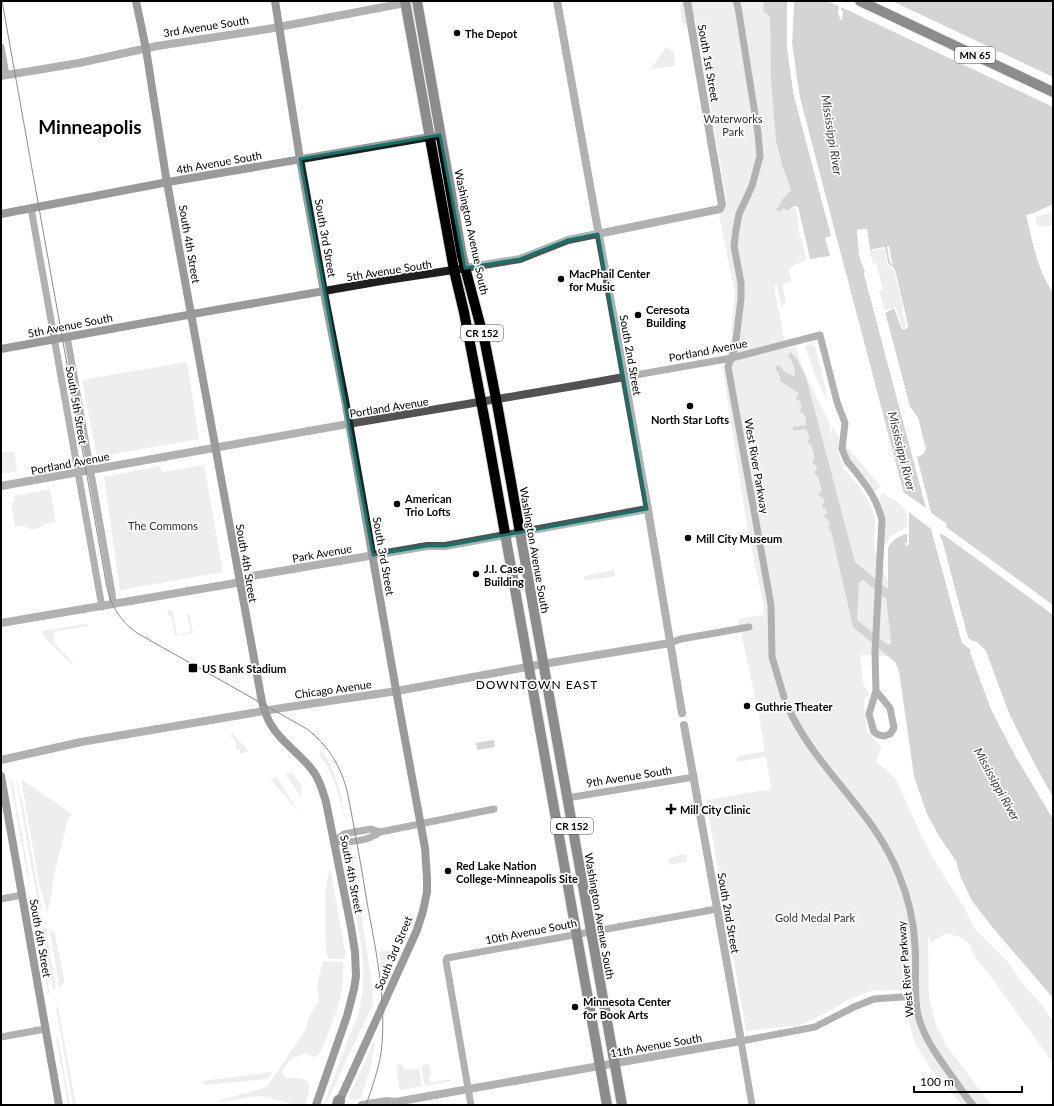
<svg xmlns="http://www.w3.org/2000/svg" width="1054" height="1106" font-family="Lato,sans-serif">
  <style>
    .green { fill: #d9d9d9 }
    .water { fill: #a0a0a0; fill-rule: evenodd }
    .pier { fill: #fff; fill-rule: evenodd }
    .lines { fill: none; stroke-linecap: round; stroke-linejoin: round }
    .stream { stroke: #a0a0a0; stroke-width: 2 }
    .primary-casing { stroke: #dbdbdb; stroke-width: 12 }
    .motorway-casing { stroke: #dbdbdb; stroke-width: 14 }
    .minor { stroke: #525252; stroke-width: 7 }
    .tertiary { stroke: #525252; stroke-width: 8 }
    .secondary { stroke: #1f1f1f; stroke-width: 8 }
    .primary { stroke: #000; stroke-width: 10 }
    .motorway { stroke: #000; stroke-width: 12 }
    .tram { stroke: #000; stroke-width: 1 }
    .marked { fill: none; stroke: #0f766e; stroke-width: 3; stroke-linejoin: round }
    .poi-dot { fill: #000; stroke: #fff; stroke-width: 1.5 }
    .labels { text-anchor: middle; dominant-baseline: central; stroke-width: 3.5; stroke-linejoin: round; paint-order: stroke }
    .shield { fill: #fff; stroke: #4c4c4c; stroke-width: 1 }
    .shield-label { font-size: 10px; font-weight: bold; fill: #000 }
    .street-label { font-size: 11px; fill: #000; stroke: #fff }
    .poi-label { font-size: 11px; font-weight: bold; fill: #000; stroke: #fff; text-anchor: start }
    .park-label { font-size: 11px; fill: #303030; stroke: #fff }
    .water-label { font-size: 12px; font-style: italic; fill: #414141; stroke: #fff }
    .neighbourhood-label { font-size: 12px; letter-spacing: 1px; fill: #000; stroke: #fff }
    .town-label { font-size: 19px; font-weight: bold; fill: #000; stroke: #fff }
  </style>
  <rect width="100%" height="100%" fill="#fff"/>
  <path class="green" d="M684,1H764L763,11L770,15L771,82L776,141L782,165L791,190L780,202L788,211L792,207L797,211L799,233L807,260L796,264L789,269L791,282L782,284L786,303L783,305L782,310L777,285L774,286L786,348L796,347C802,373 816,394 827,418C829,422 830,430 832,436V426L839,437L838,451L837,450L844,469L864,493L872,509L875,520L874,547L889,585L888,588L855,562L806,377L797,359L792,361L795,369V377L784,371L779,365L775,367L780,377V381L798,393L799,396L796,400L800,401L806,418V425L793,427V431L806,429L808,430L815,460L812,461L813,464L816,465L825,503L822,504L823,507L826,508L827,514L825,515L828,519L830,525L853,627L889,656L860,655L863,683L869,694L864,699L867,731L882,748L876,761L896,779L920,833L933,858L964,907L975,929L1010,964L1020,981L1042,1005L1053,1021V1063L989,974L974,956L970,945L960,937L946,933L931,943L929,936L928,937L929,998L936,1025L946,1045L991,1105H962L931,1069L915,1043L906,1011L907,990L870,991L848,1000L822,1015L800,1025L746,1031L706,800L771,789L766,757L737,762V756L765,751L759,715L738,619L763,615L764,607L749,538L723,371L731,345L732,321L735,294L719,215L723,212L727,203L695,17L683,26L680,7Z
    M666,47L674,52L675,66L652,69V67Z
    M1053,212V225L1038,227L1035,217Z
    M884,247L887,265L895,270L908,325L904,330L885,312L879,291L883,290L876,263L873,264L870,250Z
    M811,344L815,346L826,389V399L815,375L805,346Z
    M187,362L199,439L97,457L82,380Z
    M846,446L881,486L877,490C872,489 871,485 868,481C860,471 845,460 846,446Z
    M14,451L17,471L1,474V453Z
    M204,465L223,572L120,590L104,477L160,466L162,472Z
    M50,489L56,522L42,525L40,528L31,530L24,526L15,527L11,503L15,502L14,496Z
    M883,493L889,498L890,497C906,509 907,507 907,527L891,536L884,546C885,529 885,514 879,498Z
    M614,570L615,576L585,581L584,576Z
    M861,580H863L886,599L891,643L890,644H887L857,620L859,583Z
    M167,610H172L177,635L191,632L187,614L189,613L193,633L175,636L172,618L168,615Z
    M86,624L88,626L53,632L55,644L73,662L71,664L43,636L42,631Z
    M232,733L249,751L240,754V750L236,749V743L233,738L231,737Z
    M321,750C338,773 341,795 346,822L336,786L326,764L319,755Z
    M292,773L301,784L302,798L285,774Z
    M277,777L298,811L270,779Z
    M21,779L72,814L68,819L52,883L53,889L47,913L42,893L40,889Z
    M12,780L30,880L28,879L10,781Z
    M16,780H17L20,796L22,799L42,911L39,909Z
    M351,844L372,985L373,1004L326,1104H324L358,1014C368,980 362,949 356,915C353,893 349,871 345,848L346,846Z
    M686,854L687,862L669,865L668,858Z
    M330,868L346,956L344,959H329L326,954L325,891Z
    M37,923L50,995L48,993L36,925Z
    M42,927L46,928L56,989L53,991Z
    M49,928L55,934L64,978V982L60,989Z
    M395,949L382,974L379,952Z
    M323,961L343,962V986L337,1010L321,1052L315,1057L305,1053L290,1060L282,1071L285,1079C292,1077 307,1076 309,1085C310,1091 307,1099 305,1105H297L260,1096L217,1102V1101L267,1087L306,1029L310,1014L319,1002L317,985Z
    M58,1007L76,1105H73L56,1008Z
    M58,1037L70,1105H68L56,1038Z
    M374,1041L375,1042L371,1066L361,1098L348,1100Z
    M398,1064L403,1065L404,1070L419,1068L422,1086L400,1090L396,1068Z
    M429,1064L431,1075L428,1076L430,1083L451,1079V1081L425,1086L421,1067H423V1065Z
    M272,1072L267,1079L206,1085L203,1081Z"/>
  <path class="water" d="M764,1H787V47L794,96L831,236L825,238L830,256L810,259L799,210L797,206L792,207L787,211L784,208L778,212L776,209L781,204L780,202L791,190L782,165L776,141L771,82L770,16L763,11Z
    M794,1H1053V204L1034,213L1026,215C1033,243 1037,269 1053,293V797C1026,749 1002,705 986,651L981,646L968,638L942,540L936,530L918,464L917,457L923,454L925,449L918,418L910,407L885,312L894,308L900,325L904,330L908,325L895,270L893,268L889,246L870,250L867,229L857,230L861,263H863L865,272L864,274L962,643L971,650L970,652L991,709L998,723L1016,757L1053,819V998L993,928L972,901L961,878L956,861L939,836L927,814L914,776L899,671L895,662L853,627L831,531L829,530L828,526L830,525L828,519L825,518L824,515L827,514L826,509L823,508L822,504L825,503L823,498L820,496L819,492L822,491L818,476L815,475L814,471L817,470L816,465L813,464L812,461L815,460L811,444L808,443V440L810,439L806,429L793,431V427L806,425V418L803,413H801L800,409L802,408L800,401L796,400V397L798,396V393L780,381V377L775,367L779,365L784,371L795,377C796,369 792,361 788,355L791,353L797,359L806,377L855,562L887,588H888V548C892,540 898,536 907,534V543H905V544L906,546L909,544V513L800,98L792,43ZM863,580L886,599L891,643L890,644H887L857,620L859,583L861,581Z
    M494,740L495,747L477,750L476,743Z"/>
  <path class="pier" d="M787,1H789V47L796,96L833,235L832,238L794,96L787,47Z
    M792,1H794L792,43L797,86L840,255H838L795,86L790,43Z
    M827,1H892L1053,77V107L841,7V10L843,11L842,20L840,19L838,12L839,6Z
    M867,229L870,250L889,246L893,268L895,270L908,325V327L906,329H902L894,308L885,313L910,407L918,418L926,449L923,454L917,457L931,513L947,524L946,527L1053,605V615L948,538L942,534L939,535L942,540L968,638L973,642L976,641L986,651L1010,716L1020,739L1053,799L1030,762L1008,717L984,652L975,643H972L967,639L941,541L934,530L917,467L964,642L972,649V652L993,708L1018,756L1053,815V819L1016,757L991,709L970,652L971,650L962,643L931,529L905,509L900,490L926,508L864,274L865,272L859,255L857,230ZM859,231H866L869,251L887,248L891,269L894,271L902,304L903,313L906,325L905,328H903L901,324L895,307L884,311L883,313L908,408L916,419L923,449L922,453L917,454L915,456L916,464L866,274L867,271L861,255Z"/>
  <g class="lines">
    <path class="stream" d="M886,247L889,263L892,265"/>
    <g class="primary-casing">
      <path id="primary" d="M405,1L454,270L464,312L486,427L607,1105
        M417,1L462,256L485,343L498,409L622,1105
        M860,1L1053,92"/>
    </g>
    <g class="motorway-casing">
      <path id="motorway" d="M338,1105L339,1101"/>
    </g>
    <path class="minor" d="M736,1L738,7L758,133L760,156L752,186L739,214L736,230L734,246L741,283V299L735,348L728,367L771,605L772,657L784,697
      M1,47L6,75
      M31,208L102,607
      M67,336L112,593L113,604
      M624,377L732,358L820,335L837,402L845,423L842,449L847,461C863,481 876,495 882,520L875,652L876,691L869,714L874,732L879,735L884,736L890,734L894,728L890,708L876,691
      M670,643L681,639L749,627
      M788,707C815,769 874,810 899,875C908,897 914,922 915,946C917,968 913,993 918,1015C924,1039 939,1058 953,1078C960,1087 965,1097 973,1105
      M567,798L694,777
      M335,841C350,843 368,841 380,832L494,809
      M335,841L344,834L371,829L380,832
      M1,899L22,895
      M1,1037L45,1029
      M471,1105L446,961L447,958L717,909
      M752,1105L741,1041L815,1027L854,1007L874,999L916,996"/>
    <path class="tertiary" d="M557,1L646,498L682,713
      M1,76L79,63L157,46L268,29L405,3
      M465,268L520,259L568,240L720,209L722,204L721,199L687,1
      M1,486C117,466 232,444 348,424C440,408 532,394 624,377
      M1,623L230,584L240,582L252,576L427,546H445L647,509
      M1,760L81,742L282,708L397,691L543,664L670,643
      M362,1105L387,1101L395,1102L741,1041L684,725"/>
    <path class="secondary" d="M136,1L146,49L165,171L191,314L262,702C264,709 266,716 270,723C280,742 301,754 313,771C320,780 323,792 326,802L351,927L355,952L356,976L354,989L347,1016L316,1105
      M275,1L300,159L326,303L345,400L398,701L425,848L427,878V892L423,911L417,930L338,1104
      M1,214L168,182L435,136
      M1,349L204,312L387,280L460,269
      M1,776L59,1105"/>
    <use href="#primary" class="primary"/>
    <use href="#motorway" class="motorway"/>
    <path class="tram" d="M2,1L104,571C108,598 114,616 137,633L307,729C329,746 342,768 348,795C355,832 362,870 368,908C377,955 387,1005 381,1053C378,1071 372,1088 366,1105"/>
  </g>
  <path d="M0 0H1054V1106H0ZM440,135L465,268L520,259L568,240L598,234L647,509L445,546H427L373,555L300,159Z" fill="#fff" fill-opacity=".55" fill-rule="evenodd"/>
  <path class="marked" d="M440,135L465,268L520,259L568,240L598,234L647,509L445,546H427L373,555L300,159Z"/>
  <g class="poi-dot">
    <circle cx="457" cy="33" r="4"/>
    <circle cx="561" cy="279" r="4"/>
    <circle cx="638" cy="315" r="4"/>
    <circle cx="690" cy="406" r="4"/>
    <circle cx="397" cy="504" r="4"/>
    <circle cx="688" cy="538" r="4"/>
    <circle cx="476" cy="574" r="4"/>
    <rect x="188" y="663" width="10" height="10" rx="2"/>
    <circle cx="747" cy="706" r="4"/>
    <path d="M669 803h4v4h4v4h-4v4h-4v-4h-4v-4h4z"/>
    <circle cx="448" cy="871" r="4"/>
    <circle cx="575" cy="1007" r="4"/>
  </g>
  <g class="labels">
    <g class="shield">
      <rect x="955" y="47" width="40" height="16" rx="3"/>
      <rect x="461" y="325" width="42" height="16" rx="3"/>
      <rect x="551" y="818" width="42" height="16" rx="3"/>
    </g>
    <g class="shield-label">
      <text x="975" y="55">MN 65</text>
      <text x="482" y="333">CR 152</text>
      <text x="572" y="826">CR 152</text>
    </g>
    <g class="street-label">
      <text transform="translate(206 26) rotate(-9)">3rd Avenue South</text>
      <text transform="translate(709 63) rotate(80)">South 1st Street</text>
      <text transform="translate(219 162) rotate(-10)">4th Avenue South</text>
      <text transform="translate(472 232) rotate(78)">Washington Avenue South</text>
      <text transform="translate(326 238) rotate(80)">South 3rd Street</text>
      <text transform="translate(190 244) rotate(80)">South 4th Street</text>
      <text transform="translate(389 270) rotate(-9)">5th Avenue South</text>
      <text transform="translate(70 325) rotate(-11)">5th Avenue South</text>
      <text transform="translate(708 350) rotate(-11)">Portland Avenue</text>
      <text transform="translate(631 355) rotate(80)">South 2nd Street</text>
      <text transform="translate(77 405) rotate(80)">South 5th Street</text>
      <text transform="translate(389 407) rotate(-9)">Portland Avenue</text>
      <text transform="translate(70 463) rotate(-11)">Portland Avenue</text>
      <text transform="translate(757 466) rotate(80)">West River Parkway</text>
      <text transform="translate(535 550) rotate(80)">Washington Avenue South</text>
      <text transform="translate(322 553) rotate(-10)">Park Avenue</text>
      <text transform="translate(384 556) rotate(80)">South 3rd Street</text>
      <text transform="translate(247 563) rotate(80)">South 4th Street</text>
      <text transform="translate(333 689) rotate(-8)">Chicago Avenue</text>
      <text transform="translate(629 776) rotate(-9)">9th Avenue South</text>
      <text transform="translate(352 874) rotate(79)">South 4th Street</text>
      <text transform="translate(729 913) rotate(80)">South 2nd Street</text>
      <text transform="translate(600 916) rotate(80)">Washington Avenue South</text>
      <text transform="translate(531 931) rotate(-11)">10th Avenue South</text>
      <text transform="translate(41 938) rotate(80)">South 6th Street</text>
      <text transform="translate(393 953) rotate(-67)">South 3rd Street</text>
      <text transform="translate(905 969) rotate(-95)">West River Parkway</text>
      <text transform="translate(656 1045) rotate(-10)">11th Avenue South</text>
    </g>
    <g class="poi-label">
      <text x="465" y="33">The Depot</text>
      <text x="569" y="273">MacPhail Center<tspan x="569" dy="13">for Music</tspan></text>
      <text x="646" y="309">Ceresota<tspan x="646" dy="13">Building</tspan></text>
      <text x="690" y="419" text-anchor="middle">North Star Lofts</text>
      <text x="405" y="498">American<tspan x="405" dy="13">Trio Lofts</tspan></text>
      <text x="696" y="538">Mill City Museum</text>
      <text x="484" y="568">J.I. Case<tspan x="484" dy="13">Building</tspan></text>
      <text x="202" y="668">US Bank Stadium</text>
      <text x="755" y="706">Guthrie Theater</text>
      <text x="680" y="809">Mill City Clinic</text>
      <text x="456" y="865">Red Lake Nation<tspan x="456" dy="13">College-Minneapolis Site</tspan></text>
      <text x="583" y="1001">Minnesota Center<tspan x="583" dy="13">for Book Arts</tspan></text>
    </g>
    <g class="park-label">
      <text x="733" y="118">Waterworks<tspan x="733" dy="13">Park</tspan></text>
      <text x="163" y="525">The Commons</text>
      <text x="815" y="917">Gold Medal Park</text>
    </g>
    <g class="water-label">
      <text transform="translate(832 135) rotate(81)">Mississippi River</text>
      <text transform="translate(902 451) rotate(76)">Mississippi River</text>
      <text transform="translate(997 784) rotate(61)">Mississippi River</text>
    </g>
    <g class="neighbourhood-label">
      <text x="537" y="684">DOWNTOWN EAST</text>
    </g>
    <g class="town-label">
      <text x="90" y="126">Minneapolis</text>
    </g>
  </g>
  <rect width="1054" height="1106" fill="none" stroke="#000000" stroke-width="4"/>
  <path d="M914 1086v6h108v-6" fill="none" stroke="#000000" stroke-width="2"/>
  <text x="920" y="1086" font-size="12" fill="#000000" stroke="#ffffff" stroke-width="3" paint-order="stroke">100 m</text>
</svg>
